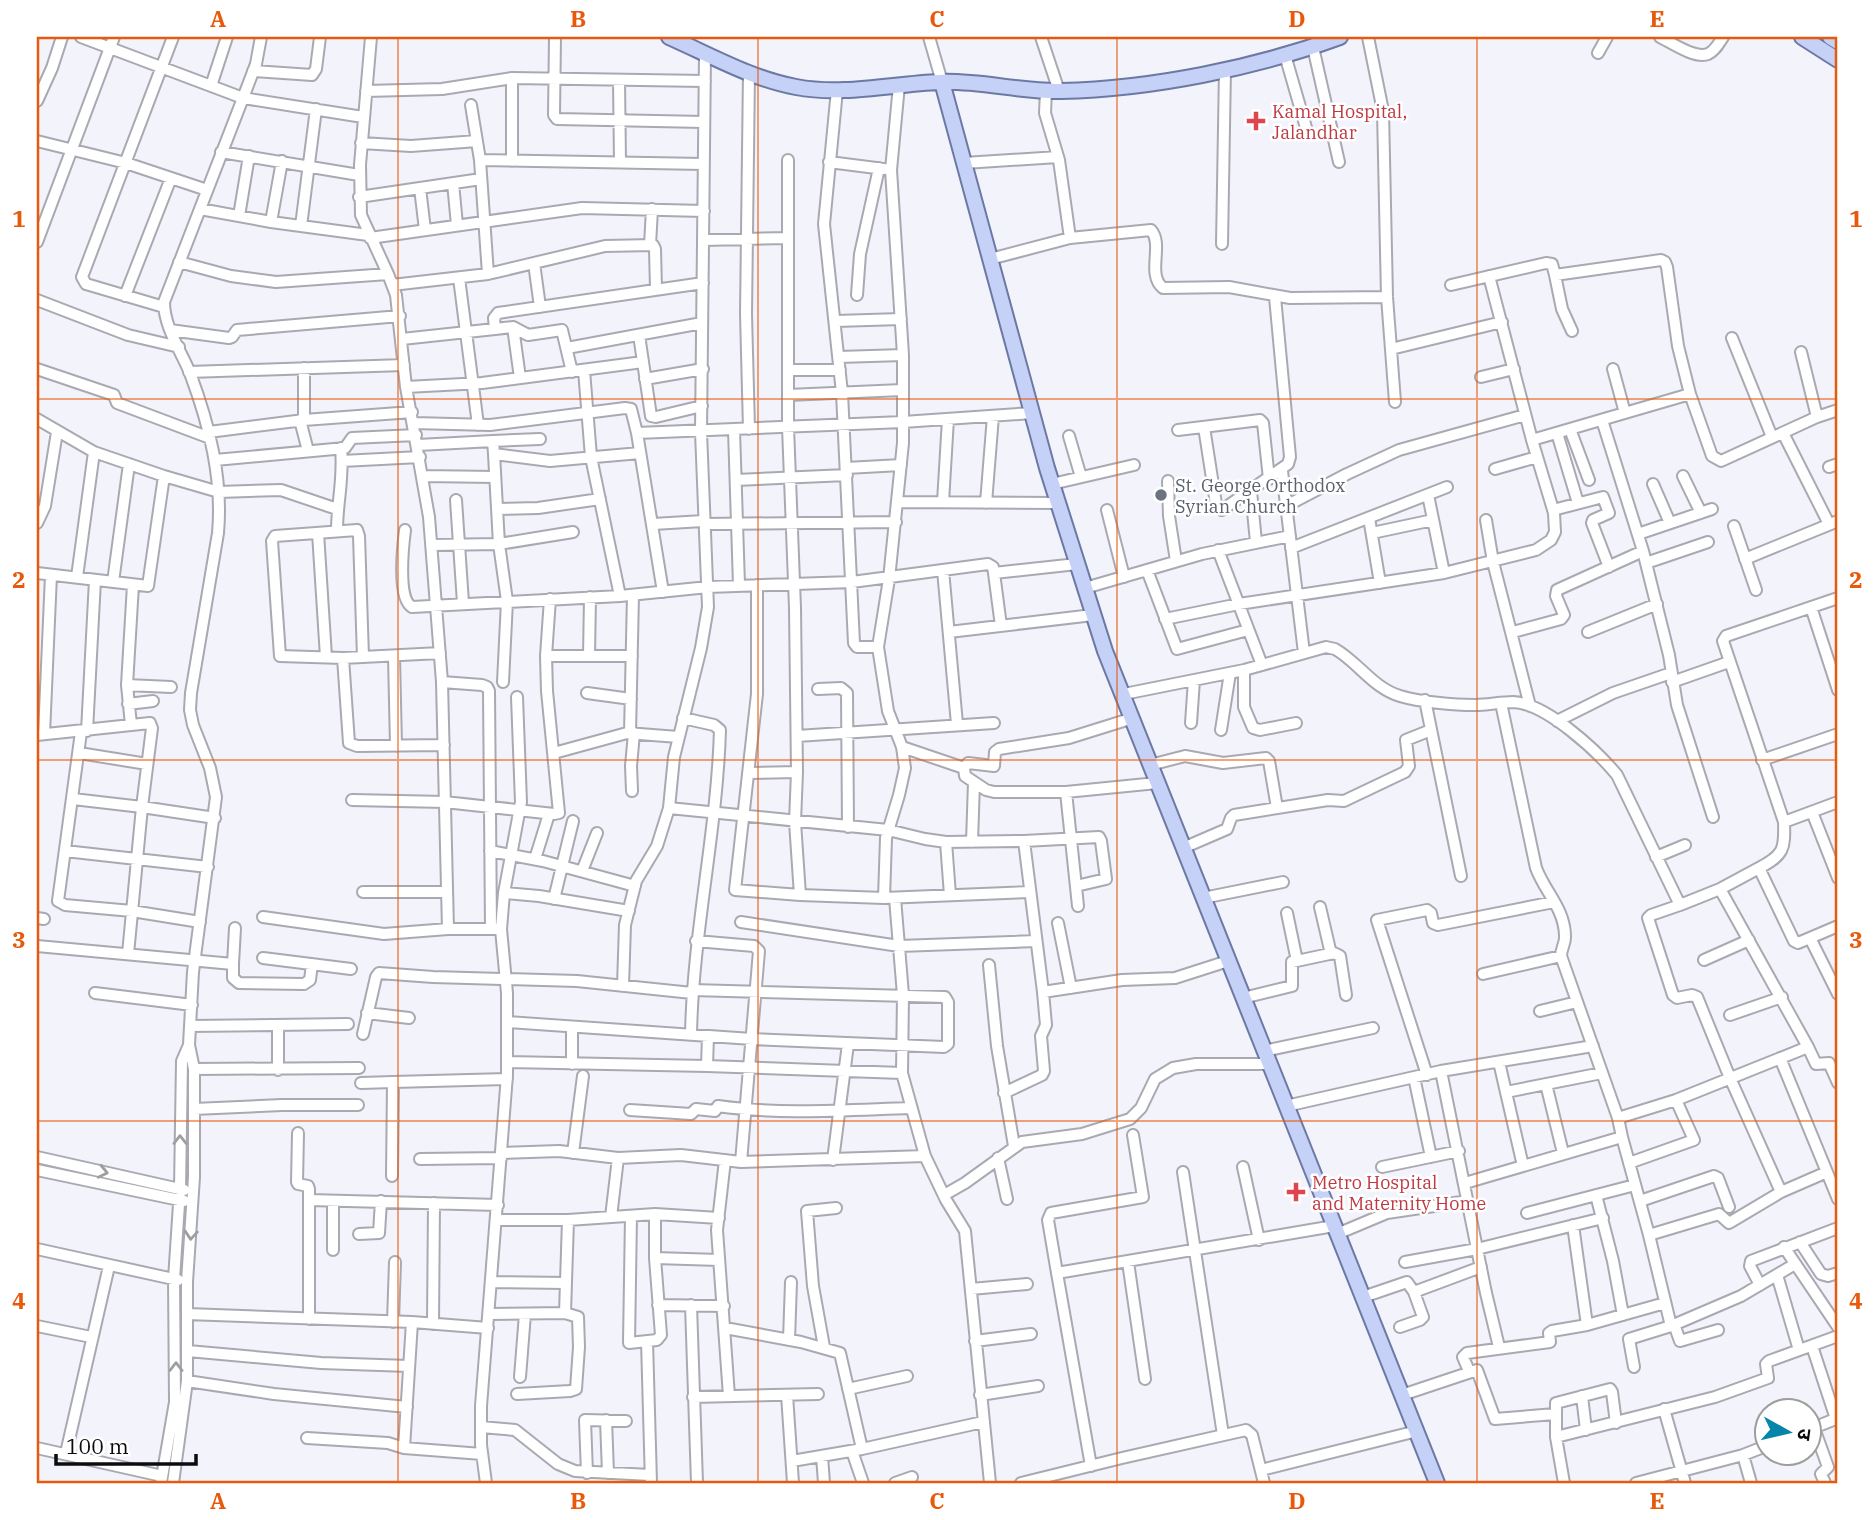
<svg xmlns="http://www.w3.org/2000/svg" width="1875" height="1520" font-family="'IBM Plex Serif','Noto Sans Devanagari',serif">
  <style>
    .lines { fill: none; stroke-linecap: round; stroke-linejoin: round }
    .minor-casing { stroke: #a9a9b2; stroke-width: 14 }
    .major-casing { stroke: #6c79a2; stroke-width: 18 }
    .minor { stroke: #fff; stroke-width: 10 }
    .major { stroke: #c5d1f7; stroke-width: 14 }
    .oneway { stroke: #9e9e9f }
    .grid { fill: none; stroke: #e8590c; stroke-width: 2; stroke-opacity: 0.55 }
    .health-dot { fill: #e0444e; stroke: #fff; stroke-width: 2.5 }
    .worship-dot { fill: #6b7280; stroke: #fff; stroke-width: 2.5 }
    .labels { text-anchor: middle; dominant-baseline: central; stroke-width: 5; stroke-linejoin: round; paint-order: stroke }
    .health-label { font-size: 18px; fill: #be3a42; stroke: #fff; text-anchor: start }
    .worship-label { font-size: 18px; fill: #5b616d; stroke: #fff; text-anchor: start }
    .neatline { fill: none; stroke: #e8590c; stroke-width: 2.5 }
    .grid-label { font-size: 23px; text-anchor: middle; font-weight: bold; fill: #e8590c }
  </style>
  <rect width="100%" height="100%" fill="#f3f3fc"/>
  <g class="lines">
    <g class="minor-casing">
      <path id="minor" d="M81,37L243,98L363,117
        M371,37L360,165L361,215L388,274L396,295L406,387L429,517L442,682L448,929H501L507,993V1075L481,1406V1445L486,1483
        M555,37L554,115L557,119L704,122
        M929,37L942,82
        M1041,37L1059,91
        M1368,37L1383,111L1387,297L1395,402
        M1660,37C1672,43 1695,59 1708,54C1715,51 1719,43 1723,37
        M1313,47L1339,162
        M1598,53L1607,37
        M705,54L701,432L708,607L701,648L674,757L669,808L888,830L925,839L946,842L1024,841L1099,837L1101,841L1106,879L1076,886
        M1285,55L1307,131
        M253,71L312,75L316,69L320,37
        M619,80L620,162
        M211,86L227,37
        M837,90L824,224L842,393L854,643L857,647H878
        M366,91L442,89L512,78L705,81
        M1046,91L1045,113L1059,160L1070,238
        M37,101L52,68L62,37
        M37,141L126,163L207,190
        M361,143L411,146L477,141
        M221,152L359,175
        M480,160L704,164
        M788,160V427L795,608L797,772L795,822L800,895
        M512,161V78
        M829,162L884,169
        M964,163L1058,157
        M453,183L457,225
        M420,188L425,230
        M359,197L481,179
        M200,209L271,222L368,235
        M239,216L249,156
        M271,222L282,161
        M301,226L316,109
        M370,238L582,208L704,211
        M704,240L787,238
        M37,242L114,37
        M1222,244L1225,69
        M650,245L652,209
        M990,259L1070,238L1151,230C1164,245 1146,274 1163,288L1229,287L1290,298L1387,297
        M179,262L231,276L276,282L388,274
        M534,263L540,307
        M488,274L605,246L653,245L655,249L656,289
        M1555,275L1562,309L1572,331
        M459,278L478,425
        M392,285L488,274L480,160L471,105
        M1451,285L1546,263L1552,264L1555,275L1661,260L1665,262L1667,267L1678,346L1690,394
        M857,295L860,254L879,168
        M125,296L171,178
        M37,300L128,335L179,347
        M164,307L86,284L82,277L173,37
        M836,321L901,319
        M513,327L520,378
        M495,329L513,327L528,335L562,330L572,372
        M170,330L229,338L232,337L237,330L400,316
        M639,335L651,416L656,417L702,406
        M1732,338L1772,437
        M402,339L495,329L494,318L498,313L703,283
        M567,348L702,323
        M1391,349L1502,322
        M1801,352L1817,417
        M839,357L903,355
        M37,369L114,395L117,403L210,438
        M1613,369L1625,413
        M584,370L591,457L620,596
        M788,370H840
        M189,372L404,365
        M1481,377L1514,369
        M645,379L703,369
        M406,387L482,383L643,362
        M788,395L902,390
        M37,419L94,452L164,476L219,492L281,490L337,509
        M300,420L308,451
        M304,420V368
        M1602,420L1643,551L1669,655L1677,705L1713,817
        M414,423L490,425L625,408L631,409L637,433
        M1204,427L1216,504L1222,510L1288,464L1290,457L1275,297
        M749,429L746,314L749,72
        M1570,429L1589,480
        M734,430L739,585
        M1178,430L1260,420L1263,423L1269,479
        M209,432L304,420L412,412
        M1557,433L1578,503
        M1783,433L1829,524
        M1069,436L1081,477
        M1532,440L1690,394L1712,456L1721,461L1817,417L1838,410
        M493,441L540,439
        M418,445L493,441L494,454L550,461L640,453
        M494,454L499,544L507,601L503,682
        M215,460L345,448L352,438L416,435
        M342,461L420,457
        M1829,467L1838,464
        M846,468L901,465
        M1495,469L1537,457
        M1282,471L1304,653
        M424,476L495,477
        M1683,476L1701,513
        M736,480L847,475
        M1168,481L1169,516L1176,561
        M1052,484L1134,465
        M1653,484L1670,523
        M1251,491L1256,542
        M1428,495L1444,573
        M456,500L463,603
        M898,502L1058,503
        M943,502L948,419
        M986,503L993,416
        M1286,506L1347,474L1399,450L1525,415
        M497,509L538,508L600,499
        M1107,510L1124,577
        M1553,510L1603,497L1609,513L1593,520L1592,523L1609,567
        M1369,518L1380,583
        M1486,520L1493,562L1530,706
        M37,523L45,506L57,432
        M653,524L703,521
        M704,524L896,522
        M1734,526L1756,590
        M405,530C403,546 397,599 412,607L620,596L708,587L852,582L988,564L993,567L994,573L1001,626
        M337,531C337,501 344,479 341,448
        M318,533L326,657
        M1372,533L1433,520
        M1638,534L1712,509
        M432,545L499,544L573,532
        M1291,548L1447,487
        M1218,550L1262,665
        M1745,559L1838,521
        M1646,563L1708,542
        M943,570L957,724
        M1147,570L1177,649L1248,630
        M37,573L148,586L164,476
        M994,573L1077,564
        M77,577L94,452
        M113,582L129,464
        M757,585V694L735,890L800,895L884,898L1030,892
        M1085,588L1202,554L1290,536
        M663,592L637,433L903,422L1032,413
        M1838,598L1726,636L1723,641L1784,822C1785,849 1784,855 1759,868L1794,941L1798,943L1838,926
        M1811,607L1838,690
        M1165,619L1239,604L1444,573L1536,550L1551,540L1555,532L1554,513L1532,440L1489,276
        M949,632L1093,615
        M1513,632L1561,619L1564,615L1556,596L1557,590L1643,551
        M1588,632L1657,604
        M394,656L396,746
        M546,656H632
        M589,656L590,597
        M363,657L359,536L357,530L275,536L272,541L280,656L343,658L440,653
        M343,658L349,743L357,746L444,745
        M1244,670V707L1253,728L1260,730L1296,723
        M442,682L482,685L487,687L489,691L491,929
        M1672,682L1729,662
        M127,685L171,687
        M818,689L841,688L847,693L848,827
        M587,693L631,699
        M1124,694L1244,670L1326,647L1335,649C1358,662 1373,688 1400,696C1420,702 1454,705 1475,705C1488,705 1500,702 1513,702C1546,703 1597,751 1617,775L1680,905L1720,889L1759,868
        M1425,700L1461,876
        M1501,703L1536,868C1545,892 1564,908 1565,935C1566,943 1561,948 1561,956L1618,1118
        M128,704L153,701
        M683,718L714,725L720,730C717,832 693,932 691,1034
        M1557,721L1613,693L1671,673
        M1191,723L1194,680
        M131,725L127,685L133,585
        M1221,730L1230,673
        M87,731L95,580
        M81,732L58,901L65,905L132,911L200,922
        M630,733L633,595
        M44,734L51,575
        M37,735L150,723L152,728L142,807L215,818
        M797,736L994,723
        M902,747L964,768L965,776L986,790L994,792H1066L1157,783
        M79,753L147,764
        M554,753L627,733L678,737
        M1762,760L1838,734
        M1150,765L1185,756L1223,763L1266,758L1269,761L1277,808
        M964,768L968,763L994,766L995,752L999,749L1069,738L1133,718
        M749,773L797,772
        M632,791L631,766L634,733
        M1066,792L1078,906
        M73,799L142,807L128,954
        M352,800L445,802L554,814L559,813L547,691L546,656L550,599
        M1812,812L1838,878
        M1784,822L1838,802
        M946,842L950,895
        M972,842L974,782
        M1183,848L1227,829L1231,818L1234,815L1328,800L1344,801L1405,772L1409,766L1406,740L1431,730
        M65,851L208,867
        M490,851L543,861L635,886
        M1656,857L1685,845
        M535,859L549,814
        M582,871L597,833
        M363,892H447
        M504,893L539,896L629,911
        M884,898L886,838L899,795L905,768L902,747L888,711L878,647L889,579L903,443V355L891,170L899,85
        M895,898L903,995L902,1073L925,1156L946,1200L965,1231L990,1483
        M1203,898L1283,882
        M554,899L573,821
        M1680,905L1651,915L1648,918L1673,995L1677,998L1692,995L1697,997L1730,1078L1781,1192
        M1320,907L1331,954
        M1287,913L1297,961
        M263,917L384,934L448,929
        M37,918L44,919
        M741,922L899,946L1036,941
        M1058,923L1071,988
        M501,929L504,893L521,802L517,697
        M1810,938L1838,994
        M696,941L754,946L759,951L741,1162
        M37,946L233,964V978L239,983L304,984L310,980L312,964
        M263,958L351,969
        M1704,960L1749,940
        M233,964L235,928
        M989,965L997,1046L1014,1146
        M1483,974L1561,956
        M623,986L625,925L636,881L657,846L669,808
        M1043,992L1122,980L1175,978L1228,961
        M95,993L192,1005
        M1243,998L1292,986V962L1334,953L1340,956L1346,995
        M1540,1011L1577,1002
        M367,1013L409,1018
        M1730,1015L1782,997
        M507,1022L752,1039L944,1047L948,1044V1002L945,997L692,990
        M190,1026L348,1024
        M278,1026V1070
        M363,1034L376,977L379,973L433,977L577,981L692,993
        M1808,1047L1816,1064L1829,1063L1838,1083
        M1264,1051L1373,1028
        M1780,1058L1838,1199
        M507,1062L707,1066L902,1073
        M1499,1062L1523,1166
        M572,1064V1027
        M707,1066L708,1036
        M194,1069L359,1068
        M1441,1071L1486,1293L1499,1347
        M1427,1075L1377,920L1427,910L1431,913L1433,923L1438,925L1554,902
        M1414,1077L1431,1157
        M361,1083L393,1082
        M1546,1084L1563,1153
        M1506,1092L1602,1073
        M1004,1093L1042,1075L1044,1071L1041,1036L1046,1025L1043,992L1024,841
        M1286,1106L1441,1071L1593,1046
        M194,1109L282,1105H358
        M630,1110L691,1114L696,1109L715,1111L718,1106C781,1115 847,1110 910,1108
        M298,1133L297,1182L298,1184L308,1186L309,1189V1319
        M1622,1137L1649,1235L1671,1326
        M502,1153L559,1151L618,1158L681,1155L741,1162L925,1156
        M573,1153L583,1076
        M37,1157L184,1190
        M998,1158L1007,1199
        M420,1159L501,1158
        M725,1160L717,1230L729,1396
        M833,1160L848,1044
        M1629,1163L1694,1140L1676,1100
        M1243,1167L1259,1240
        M1382,1167L1459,1151
        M37,1170L184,1201
        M1183,1172L1223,1435
        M392,1176L393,1082L507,1079
        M1465,1183L1622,1137L1618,1118L1676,1100L1808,1047L1720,889
        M944,1195L965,1183L1022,1142L1082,1134L1130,1119L1141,1108L1155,1079L1173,1068L1196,1064H1269
        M1596,1195L1613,1261L1623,1315
        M309,1200L498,1205
        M1640,1201L1714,1176L1718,1178L1729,1207
        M1527,1213L1635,1185
        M631,1216L629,1343L657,1340L661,1335L655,1258V1214
        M611,1217L618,1158
        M497,1220H568L655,1214L719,1218
        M1573,1225L1587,1325
        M359,1234L379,1233L381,1201
        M1337,1234L1387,1213L1468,1201
        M1649,1235L1719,1214L1729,1223L1781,1192L1827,1172
        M1800,1242L1821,1274L1828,1276L1838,1273
        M1784,1247L1838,1327
        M37,1249L178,1280
        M333,1250V1201
        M655,1258L719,1260
        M1128,1262L1145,1379
        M1405,1262L1477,1249L1603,1218
        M1057,1273L1048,1220L1051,1213L1143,1197L1133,1135
        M1777,1275L1799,1350
        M491,1282L566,1283
        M1760,1285L1750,1266L1751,1261L1838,1228
        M971,1289L1027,1284
        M1363,1297L1407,1282L1414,1292L1481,1267
        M658,1305L724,1306
        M691,1305L697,1483
        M565,1313L568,1220
        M187,1314L412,1322L488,1328
        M489,1314L565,1313L578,1317L579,1347L576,1389L570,1391L517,1394
        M393,1322L395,1262
        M433,1324L434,1203
        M1674,1324L1680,1341L1718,1330
        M37,1326L91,1337
        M1400,1327L1420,1320L1423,1317L1414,1292
        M725,1328L801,1342L840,1353L862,1449
        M789,1340L791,1282
        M647,1341L651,1483
        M975,1341L1031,1334
        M1812,1346L1836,1419
        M824,1347L813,1286L807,1211L836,1208
        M188,1351L321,1363L409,1366
        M1634,1367L1629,1339L1671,1326L1741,1296L1795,1264
        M1469,1371L1463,1357L1467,1353L1550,1342L1549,1333L1552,1331L1587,1325L1665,1303
        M520,1377L525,1314
        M187,1381L274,1394L407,1407
        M848,1389L907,1376
        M787,1395L793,1483
        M980,1395L1038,1386
        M1402,1395L1477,1370L1495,1419L1555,1414
        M1582,1396L1586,1430
        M693,1397L818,1394
        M1664,1409L1685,1483
        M606,1420L608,1473
        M481,1427L515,1430L558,1464L575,1471L650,1475
        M1814,1428L1828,1467L1821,1474L1825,1483
        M1808,1430L1838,1418
        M1556,1437L1715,1397L1768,1378L1766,1364L1769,1361L1838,1336
        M307,1438L388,1443L404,1448L482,1454
        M37,1448L162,1476
        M404,1448L412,1322
        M852,1451L863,1483
        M66,1453L109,1266
        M1743,1455L1751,1483
        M822,1456L824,1483
        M792,1461L862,1449L983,1422
        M1091,1466L1057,1273L1334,1226
        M1261,1470L1417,1431
        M587,1473L585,1420L626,1421
        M161,1483L175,1402L174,1279L180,1189L182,1061L189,1045
        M173,1483L187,1381V1282L194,1177V1069L189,1045L193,972L216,797L210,768L193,725L190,710L191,693L218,533C223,478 209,424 190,373C181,351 164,327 164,302L243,98L256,64L261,37
        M895,1483L912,1477
        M1021,1483L1122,1458L1246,1430L1252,1435L1264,1483
        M1564,1483L1556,1437V1403L1610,1389L1612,1392L1616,1423
        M1636,1483L1743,1455L1766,1446"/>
    </g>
    <g class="major-casing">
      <path id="major" d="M669,37C710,55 752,79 796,87C843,96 892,84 939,82C979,80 1020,92 1061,91C1152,89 1255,68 1340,37
        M1802,37L1838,60
        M1830,37L1838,42
        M942,82L1047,468L1105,651L1437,1483"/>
    </g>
    <use href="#minor" class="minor"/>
    <use href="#major" class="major"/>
  </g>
  <defs><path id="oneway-chevron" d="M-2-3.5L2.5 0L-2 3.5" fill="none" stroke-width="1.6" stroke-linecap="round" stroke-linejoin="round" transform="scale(1.75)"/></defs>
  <g class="oneway">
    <use href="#oneway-chevron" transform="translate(180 1140) rotate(-90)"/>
    <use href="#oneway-chevron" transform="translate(103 1172) rotate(13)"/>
    <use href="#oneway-chevron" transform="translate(191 1235) rotate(94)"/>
    <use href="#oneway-chevron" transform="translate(176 1367) rotate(-90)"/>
  </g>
  <path class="grid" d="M398,37V1483M758,37V1483M1117,37V1483M1477,37V1483M37,399H1838M37,760H1838M37,1121H1838"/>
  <g class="health-dot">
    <path d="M1252.5 110.5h7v7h7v7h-7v7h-7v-7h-7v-7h7z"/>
    <path d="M1292.5 1181.5h7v7h7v7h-7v7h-7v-7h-7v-7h7z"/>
  </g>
  <circle class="worship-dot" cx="1161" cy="495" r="7"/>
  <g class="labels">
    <g class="health-label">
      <text x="1272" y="111">Kamal Hospital,<tspan x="1272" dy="21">Jalandhar</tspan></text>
      <text x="1312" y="1182">Metro Hospital<tspan x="1312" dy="21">and Maternity Home</tspan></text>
    </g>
    <g class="worship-label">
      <text x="1175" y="485">St. George Orthodox<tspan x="1175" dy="21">Syrian Church</tspan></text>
    </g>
  </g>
  <rect width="1875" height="1520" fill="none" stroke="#ffffff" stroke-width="77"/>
  <g transform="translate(1788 1432) rotate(98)"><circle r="33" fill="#ffffff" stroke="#9e9e9f" stroke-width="2"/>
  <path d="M0-5L12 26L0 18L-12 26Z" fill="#0585a9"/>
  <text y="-10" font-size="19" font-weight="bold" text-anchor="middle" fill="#0c0c0f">उ</text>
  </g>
  <path d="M56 1454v10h140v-10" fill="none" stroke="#0c0c0f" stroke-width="3.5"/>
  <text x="66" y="1454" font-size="21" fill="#0c0c0f" stroke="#ffffff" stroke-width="5" paint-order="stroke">100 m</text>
  <rect x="38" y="38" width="1798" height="1444" class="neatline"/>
  <g class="grid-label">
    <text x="218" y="27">A</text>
    <text x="578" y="27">B</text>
    <text x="937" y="27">C</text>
    <text x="1297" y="27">D</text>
    <text x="1657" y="27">E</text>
    <text x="19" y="227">1</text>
    <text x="1856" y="227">1</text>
    <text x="19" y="588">2</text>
    <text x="1856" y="588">2</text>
    <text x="19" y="948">3</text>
    <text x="1856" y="948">3</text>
    <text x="19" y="1309">4</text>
    <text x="1856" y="1309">4</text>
    <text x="218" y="1509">A</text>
    <text x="578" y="1509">B</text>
    <text x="937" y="1509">C</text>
    <text x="1297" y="1509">D</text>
    <text x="1657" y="1509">E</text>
  </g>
</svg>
